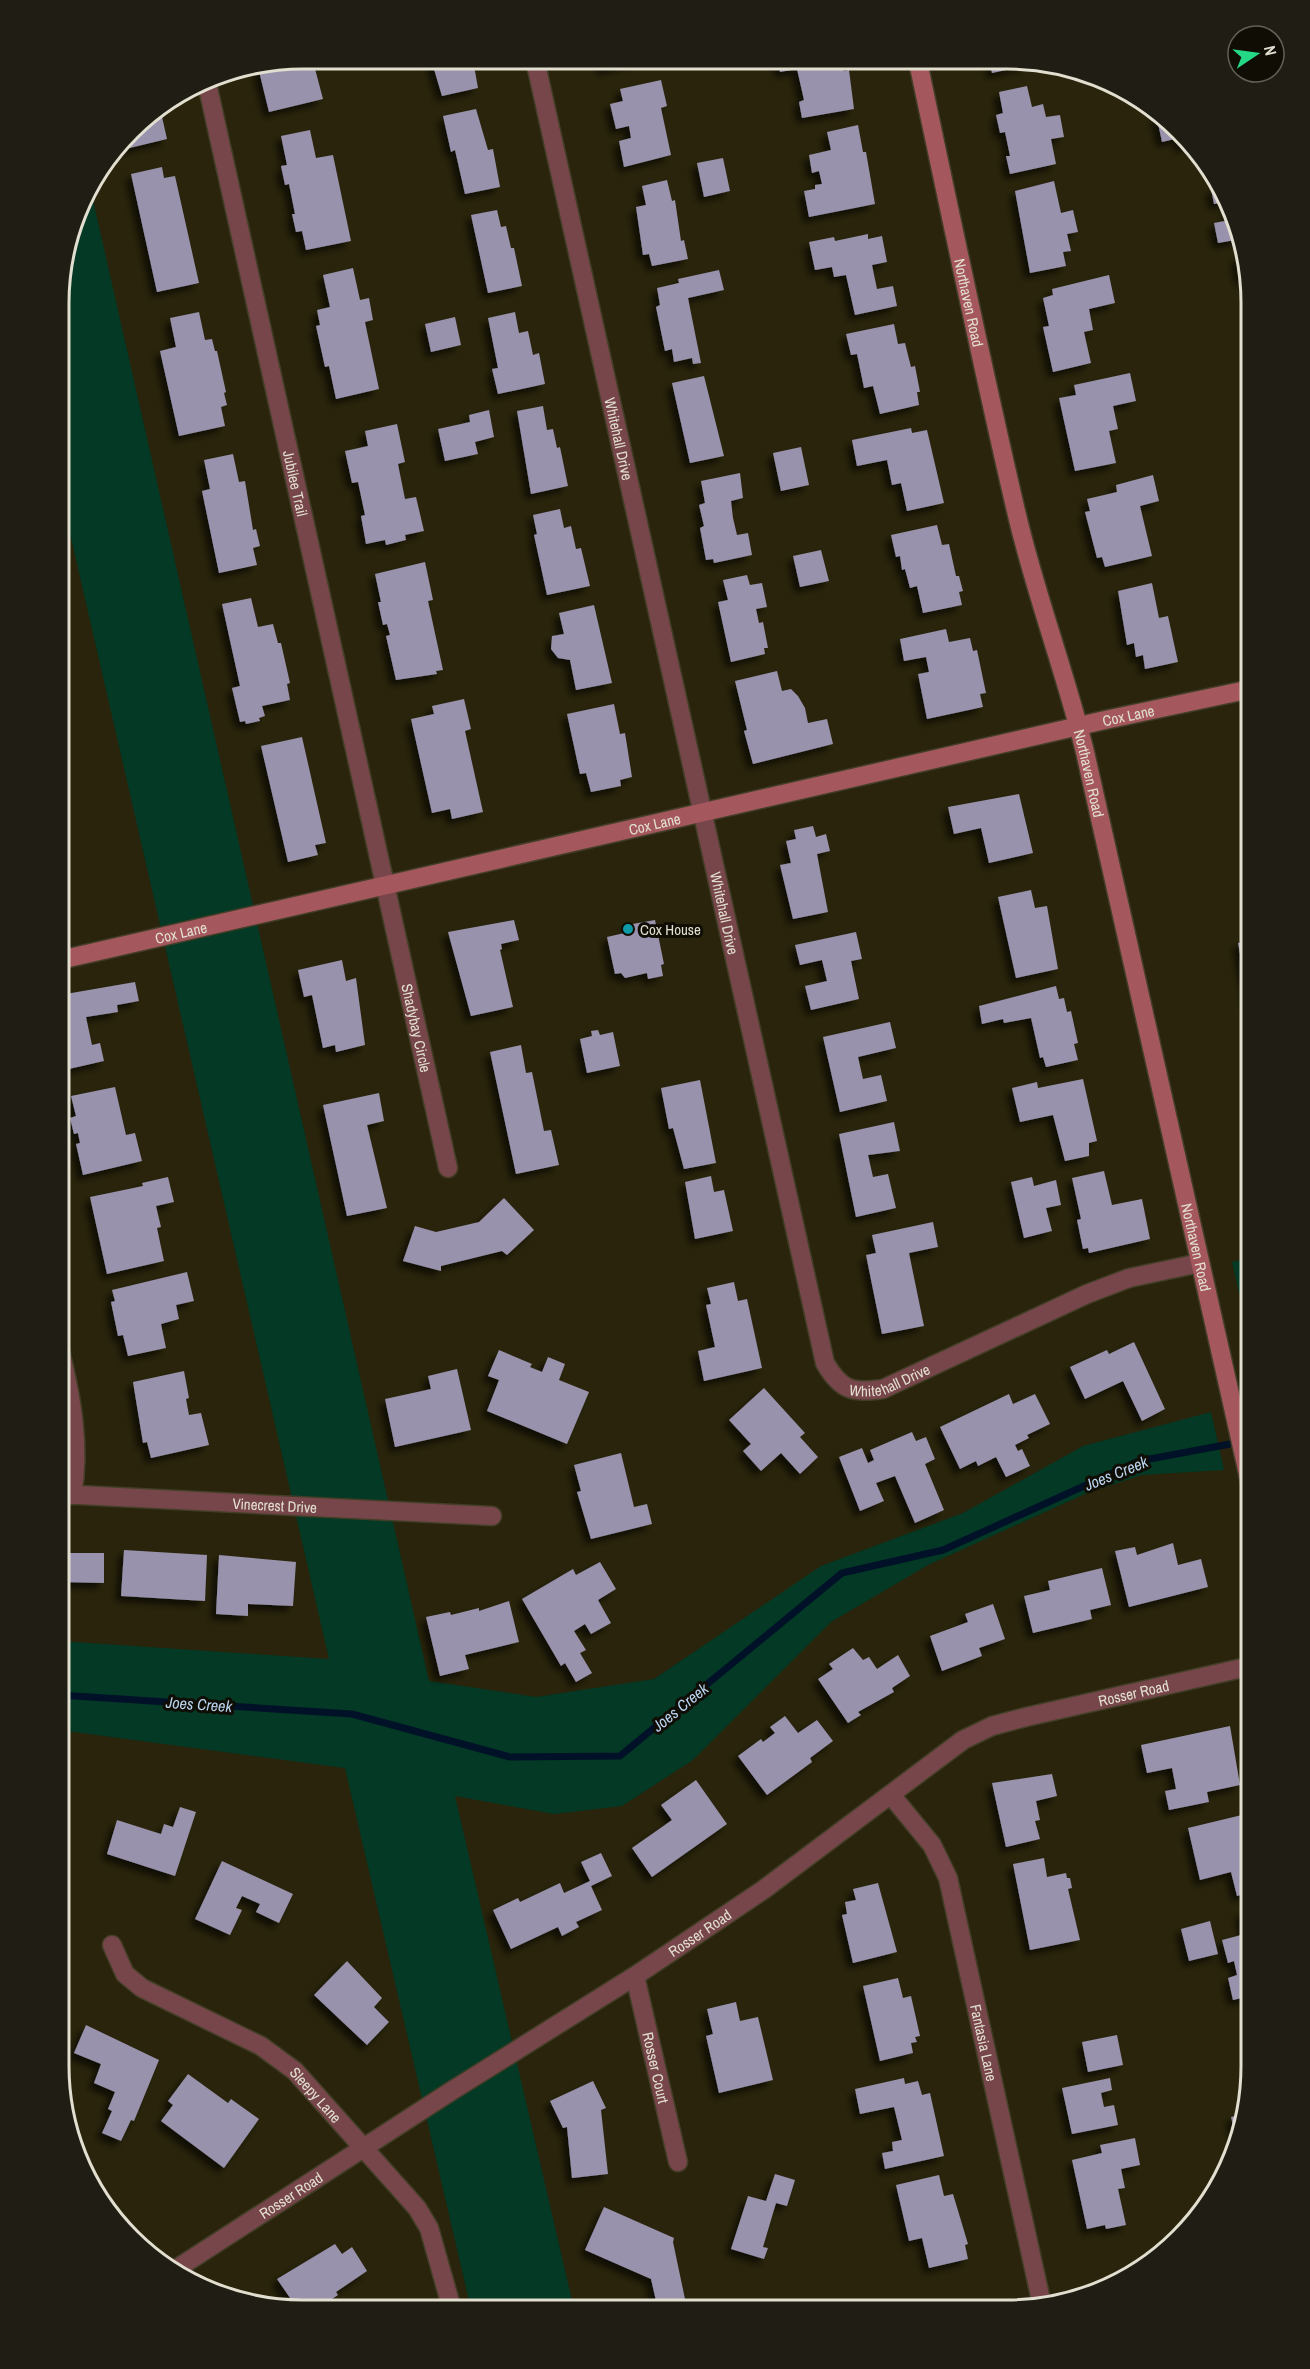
<svg xmlns="http://www.w3.org/2000/svg" width="1310" height="2369" font-family="'Archivo Narrow',sans-serif">
  <style>
    .green { fill: #033925 }
    .lines { fill: none; stroke-linecap: round; stroke-linejoin: round }
    .stream { stroke: #001128; stroke-width: 7 }
    .building { fill: #9892ad; filter: url(#shadow) }
    .street-casing { stroke: #433e27; stroke-width: 21 }
    .secondary-casing { stroke: #433e27; stroke-width: 21 }
    .street { stroke: #77464a; stroke-width: 18 }
    .secondary { stroke: #a5575e; stroke-width: 18 }
    .culture-dot { fill: #0f9aa8; stroke: #0f0d04; stroke-width: 2 }
    .labels { text-anchor: middle; dominant-baseline: central; stroke-width: 6; stroke-linejoin: round; paint-order: stroke }
    .street-label { font-size: 15px; fill: #e2dfd0; stroke: #0f0d04 }
    .poi-label { font-size: 15px; fill: #e2dfd0; stroke: #0f0d04; text-anchor: start }
    .water-label { font-size: 16px; font-style: italic; fill: #b9d3f0; stroke: #0f0d04 }
    .rim { fill: none; stroke: #e2dfd0; stroke-width: 3 }
  </style>
  <defs>
    <filter id="shadow"><feDropShadow dx="-5.5" dy="5.5" stdDeviation="3" flood-color="#0009"/></filter>
  </defs>
  <rect width="100%" height="100%" fill="#29240b"/>
  <path class="green" d="M90,187L429,1681L536,1697L654,1679L821,1566L963,1513L1083,1446L1211,1412L1224,1470L1142,1475L1087,1493L928,1565L831,1622L693,1760L622,1806L554,1814L455,1796L574,2309H471L345,1768L59,1730V1641L329,1659L60,490L61,272L84,195Z
    M1251,1258V1345L1232,1262Z"/>
  <g class="lines">
    <path class="stream" d="M59,1695L352,1714L510,1757L620,1756L842,1573L943,1550L1139,1461L1230,1444L1251,1435"/>
  </g>
  <path class="building" d="M307,59L309,66L314,65L323,99L269,112L258,67Z
    M431,59L473,60L478,88L442,96Z
    M601,60L639,61L603,70Z
    M778,61L841,62L844,71L849,70L854,109L802,118L799,102L804,100L797,69L780,72Z
    M990,63H1029V65L992,73Z
    M661,80L667,106L661,108L671,155L624,167L619,141L631,138L629,126L616,129L610,104L623,101L620,89Z
    M1027,86L1032,107L1043,104L1046,117L1060,115L1064,137L1051,139L1056,164L1010,174L1006,156H1010L1005,132L1000,133L996,115L1003,113L999,92Z
    M160,108L167,139L117,151L142,120Z
    M476,109L488,150L493,149L500,187L465,194L455,150L451,152L443,116Z
    M1156,114L1168,119L1191,145L1180,147L1179,138L1162,142Z
    M858,125L863,152H866L875,204L809,217L804,191L815,189V185L822,184L819,171L812,173L809,155L831,150L827,132Z
    M310,130L316,158L333,155L351,241L306,250L302,231L296,232L292,214H295L289,184L285,185L281,166L287,165L281,136Z
    M723,158L730,191L704,197L697,163Z
    M162,167L164,178L175,176L199,283L157,292L131,174Z
    M667,180L672,201L675,200L681,241L684,240L688,259L652,266L649,254L643,255L636,207L646,205L642,186Z
    M1054,181L1061,213L1073,210L1078,232L1067,234L1071,251L1063,252L1066,266L1030,273L1015,191Z
    M1220,187L1238,224L1241,239L1218,243L1214,223L1230,220L1226,202L1214,204L1211,189Z
    M497,210L501,227L506,226L511,248H514L522,286L488,293L471,215Z
    M868,234V239L882,236L887,262L872,265L877,289L893,286L897,306L855,315L846,275L834,277L832,267L815,270L809,242L834,237L835,241Z
    M1244,256L1247,279L1241,281L1236,258Z
    M353,268L360,300L369,298L373,320L365,322L379,389L336,399L329,366L325,367L316,326L320,325L317,310L330,307L323,275Z
    M719,270L724,290L688,298L701,363L693,364L692,358L674,362L672,349L665,351L656,307L660,305L657,288L679,283L678,279Z
    M1109,275L1115,303L1089,309L1093,330L1084,332L1091,363L1053,372L1043,327L1049,326L1043,298L1053,295L1052,289Z
    M199,312L205,340L212,339L215,351H217L226,392L224,393L227,405L221,407L225,426L179,436L160,351L176,347L170,318Z
    M515,312L519,333L528,331L533,355L539,353L545,384L498,394L492,369L498,368L488,318Z
    M455,317L461,345L431,352L425,324Z
    M894,324L898,344L905,343L911,367L915,366L920,392H917L919,405L880,414L873,386L864,388L857,354L851,355L846,334Z
    M1130,373L1136,401L1113,406L1118,429L1109,431L1116,463L1075,471L1059,398L1076,395L1074,385Z
    M704,376L724,456L690,463L672,383Z
    M543,406L547,430L553,429L557,448L560,447L568,486L531,494L517,411Z
    M489,410L494,437L475,442L478,454L445,461L438,429L470,422L469,415Z
    M397,424L405,462L398,464L405,499L416,497L424,531L405,535L406,540L386,545L385,540L366,544L361,516L365,515L358,482L352,483L345,451L368,446L365,431Z
    M911,428L912,433L927,430L944,503L907,511L901,483L892,485L887,460L857,466L852,440Z
    M801,447L809,485L781,491L773,453Z
    M233,454L239,482L245,481L253,530L256,529L260,546L253,548L257,565L219,573L202,491L210,489L204,460Z
    M740,473L743,498L731,501L733,518L737,535L748,533L752,555L714,563L713,559L706,560L700,528L704,526L699,505L705,503L701,481Z
    M1153,475L1159,501L1140,506L1152,556L1105,567L1102,557L1097,558L1085,512L1090,511L1087,499L1117,492L1116,485Z
    M560,509L564,528L571,526L576,549L581,548L590,586L547,595L534,535L537,534L533,515Z
    M937,525L942,545L949,544L956,576H959L963,591L959,592L962,605L923,613L917,586L910,588L905,569L902,570L900,556L896,557L891,535Z
    M821,550L829,581L800,587L793,556Z
    M425,562L433,600L428,601L443,670L436,671L437,674L396,680L386,636L390,635L387,624L383,625L378,602H381L375,574Z
    M747,575L750,585L762,583L767,607L756,609L759,623L763,622L768,648H764L765,654L731,662L718,602L728,600L723,580Z
    M1152,583L1159,618L1168,616L1178,662L1145,669L1143,655L1136,657L1134,643L1127,645L1118,591Z
    M251,598L258,627L273,624L278,643H281L290,683L287,684L290,700L262,706L265,716L259,718L260,721L246,724L245,721L240,722L232,688L240,686L222,604Z
    M594,605L612,683L576,690L570,660L558,658L551,649L552,636L564,634L559,613Z
    M946,629L949,642L970,638L973,651L977,650L986,693L980,694L983,707L927,719L918,674L929,672L926,657L904,661L900,639Z
    M777,671L782,691L791,689L798,696L805,708L808,723L827,719L833,744L753,764L744,731L747,730L735,681Z
    M464,699L471,729L465,731L483,812L452,819L450,809L432,813L411,719L434,714L432,706Z
    M614,704L620,734L625,733L632,777L620,780L621,786L591,792L586,773L580,774L567,714Z
    M302,737L326,843L315,845L318,855L288,862L261,746Z
    M1019,794L1033,853L989,863L981,828L954,834L948,807Z
    M813,826L816,837L826,834L830,851L817,854L828,912L793,919L780,865L791,863L786,841L796,839L794,830Z
    M60,882L65,903L60,904Z
    M1031,890L1035,908L1047,906L1058,969L1016,978L998,897Z
    M514,920L519,940L501,944L502,949L500,950L513,1007L471,1016L448,932Z
    M655,920L664,964L661,965L663,976L648,979L647,973L625,978L621,973L615,974L607,937L629,932L627,925Z
    M856,932L862,959L851,961L859,999L811,1010L805,986L827,981L822,960L800,965L795,945Z
    M1251,940V1006H1250L1238,943Z
    M342,960L346,981L356,978L365,1045L336,1052L335,1045L323,1048L312,995L304,997L298,970Z
    M135,982L139,1001L117,1005L118,1012L86,1017L92,1045L100,1043L104,1061L60,1071V995Z
    M1056,986L1059,999L1064,998L1067,1012L1071,1011L1078,1043L1074,1044L1078,1060L1046,1067L1043,1057L1040,1058L1031,1018L1004,1023L1003,1019L982,1024L979,1006Z
    M890,1022L896,1048L858,1057L863,1079L881,1075L887,1101L840,1112L823,1037Z
    M598,1030L600,1035L613,1032L620,1066L587,1073L580,1039L592,1036L591,1031Z
    M521,1045L526,1073L532,1072L544,1131L551,1130L559,1165L516,1174L490,1052Z
    M1083,1079L1097,1141L1089,1143V1156L1065,1161L1053,1115L1020,1122L1012,1088L1037,1082L1038,1088Z
    M700,1080L716,1163L684,1169L673,1128L669,1129L661,1088Z
    M115,1087L126,1135L135,1133L142,1161L83,1175L76,1144L80,1143L78,1133L74,1134L70,1118L76,1116L71,1096Z
    M379,1093L384,1121L367,1125L387,1208L347,1216L323,1105Z
    M894,1122L900,1151L868,1155L873,1177L888,1174L896,1208L856,1217L839,1134Z
    M1104,1171L1112,1205L1142,1199L1150,1239L1089,1253L1088,1248L1083,1249L1077,1220L1081,1219L1072,1178Z
    M711,1176L714,1192L724,1190L733,1231L695,1239L685,1182Z
    M168,1177L174,1202L156,1206L161,1227L157,1228L164,1261L107,1274L90,1197L143,1186L142,1183Z
    M1032,1177L1034,1186L1056,1180L1061,1205L1046,1208L1052,1231L1024,1238L1011,1182Z
    M504,1198L534,1230L507,1255L502,1251L441,1266V1271L403,1261L415,1226L436,1232L479,1222Z
    M933,1222L938,1247L909,1253L924,1326L882,1334L866,1255L876,1253L872,1235Z
    M187,1272L194,1301L176,1305L179,1319L161,1324L166,1348L128,1356L123,1335L118,1336L111,1302L115,1301L112,1290Z
    M734,1282L738,1301L747,1299L762,1368L704,1381L698,1351L715,1347L706,1305L711,1304L707,1288Z
    M1134,1342L1165,1409L1142,1421L1123,1381L1085,1399L1070,1367L1107,1350L1109,1354Z
    M499,1350L532,1364L530,1367L542,1372L548,1357L565,1364L559,1380L589,1392L567,1444L487,1411L499,1380L488,1376Z
    M457,1369L471,1430L395,1447L385,1399L431,1389L428,1376Z
    M184,1371L189,1398L186,1399L189,1415L201,1413L209,1445L151,1458L147,1442L143,1443L133,1382Z
    M764,1388L805,1433L800,1437L818,1457L800,1474L781,1453L761,1471L743,1451L751,1444L729,1420Z
    M1009,1394L1013,1404L1035,1394L1050,1424L1027,1435L1029,1438L1015,1445L1018,1451L1022,1449L1030,1466L1006,1477L996,1457L978,1466L976,1461L960,1469L940,1427Z
    M912,1432L916,1441L926,1437L935,1459L925,1464L944,1510L915,1523L895,1476L876,1483L884,1501L860,1511L839,1457L862,1448L868,1463L874,1460L870,1450Z
    M621,1453L634,1507L647,1504L652,1524L591,1539L577,1492L581,1491L574,1465Z
    M59,1542H65L64,1553H104V1583L59,1582Z
    M1173,1543L1178,1565L1201,1559L1208,1587L1129,1607L1115,1551L1135,1547L1137,1555Z
    M124,1550L207,1555L205,1601L121,1596Z
    M219,1555L296,1562L293,1606L248,1604V1616L216,1614Z
    M600,1562L616,1589L598,1600L611,1623L591,1634L585,1624L574,1631L586,1650L580,1653L592,1673L576,1682L565,1663L561,1666L522,1599L573,1569L576,1575Z
    M1102,1568L1111,1605L1090,1610L1092,1619L1033,1633L1024,1596L1050,1590L1048,1581Z
    M509,1601L519,1642L465,1655L469,1669L440,1676L426,1617L450,1612L451,1615L479,1608V1611Z
    M993,1604L1005,1639L979,1648L982,1656L942,1671L930,1636L968,1622L965,1614Z
    M853,1648L863,1660L869,1657L877,1669L898,1655L910,1676L892,1688L894,1692L858,1712L861,1715L848,1723L818,1679L833,1669L829,1664Z
    M785,1716L798,1733L817,1720L833,1741L810,1758L812,1762L767,1795L738,1756L761,1739L763,1742L775,1733L770,1727Z
    M1230,1726L1240,1785L1207,1792L1209,1802L1169,1810L1165,1791L1176,1789L1172,1768L1147,1773L1141,1745Z
    M1052,1774L1057,1796L1036,1801L1040,1820L1035,1821L1040,1839L1006,1847L992,1783Z
    M696,1780L727,1824L652,1877L632,1848L672,1820L661,1805Z
    M180,1807L196,1812L175,1876L107,1854L117,1820L161,1834L164,1824L173,1827Z
    M1246,1814L1251,1836V1892L1237,1896L1231,1872L1200,1880L1188,1828Z
    M601,1853L612,1876L591,1886L602,1910L576,1922L579,1927L562,1936L558,1927L511,1949L493,1910L518,1898L520,1902L560,1883L564,1893L590,1881L581,1862Z
    M1044,1858L1047,1877L1066,1873L1067,1878H1070L1072,1888L1068,1889L1080,1940L1030,1950L1013,1864Z
    M222,1861L293,1894L279,1923L256,1912L260,1904L242,1896L236,1908L242,1910L230,1935L195,1919Z
    M878,1883L897,1952L853,1963L842,1915L847,1914L845,1902L856,1900L853,1889Z
    M1251,1910V1996L1233,2000L1228,1978L1237,1975L1234,1961L1228,1963L1222,1940L1245,1934L1240,1913Z
    M1210,1921L1218,1954L1189,1961L1181,1929Z
    M347,1961L382,1998L374,2007L389,2022L367,2045L314,1995Z
    M898,1978L903,1998L911,1996L920,2036L915,2037L917,2042L911,2043L913,2053L880,2061L863,1986Z
    M736,2002L740,2021L758,2017L773,2080L719,2093L706,2036L713,2034L707,2009Z
    M86,2025L159,2060L134,2121L131,2120L121,2141L102,2133L112,2111L108,2109L115,2092L94,2083L101,2064L74,2053Z
    M1117,2035L1123,2065L1088,2072L1082,2042Z
    M188,2074L228,2103L231,2099L259,2119L224,2168L161,2121L173,2105L168,2101Z
    M904,2078L905,2084L918,2081L922,2095L930,2093L944,2156L885,2169L882,2153L893,2151L892,2142L902,2140L894,2107L860,2114L855,2089Z
    M1110,2078L1112,2090L1101,2093L1104,2107L1114,2105L1118,2125L1072,2134L1062,2088Z
    M593,2081L606,2108L601,2110L608,2174L572,2178L567,2127L563,2128L550,2101Z
    M1244,2114L1243,2115L1237,2143L1231,2117Z
    M1135,2138L1140,2165L1121,2169L1125,2188L1118,2189L1126,2225L1106,2229L1105,2225L1087,2229L1072,2160L1102,2153L1100,2145Z
    M775,2174L795,2180L787,2206L776,2203L763,2247L768,2248L764,2259L731,2249L748,2196L766,2201Z
    M939,2175L944,2196L953,2194L968,2244L965,2245L968,2259L929,2268L922,2238L909,2241L896,2185Z
    M98,2181L105,2207L90,2183Z
    M604,2207L674,2238L673,2242L685,2299L657,2305L651,2279L585,2250Z
    M335,2244L342,2254L352,2247L367,2271L336,2292L338,2295L320,2307L318,2303L309,2308H297L277,2279Z"/>
  <g class="lines">
    <g class="street-casing">
      <g id="street">
        <path id="s1" d="M535,60L825,1363C841,1391 853,1393 883,1389L1087,1294L1129,1278L1200,1263"/>
        <path id="s2" d="M206,79L448,1168"/>
        <path d="M59,1347C71,1395 81,1445 72,1495"/>
        <path id="s3" d="M59,1494L492,1516"/>
        <path id="s4" d="M891,1795L932,1845L948,1878L1042,2305"/>
        <path id="s5" d="M112,1945L125,1974L142,1988L261,2046L295,2071L417,2208L429,2228L452,2309"/>
        <path id="s6" d="M635,1976L678,2162"/>
        <path id="s7" d="M173,2271L453,2090L635,1976L763,1890L963,1740L992,1726L1026,1717L1251,1666"/>
      </g>
    </g>
    <g class="secondary-casing">
      <g id="secondary">
        <path id="s8" d="M918,62C950,212 981,362 1016,511C1035,593 1065,671 1085,752L1251,1487"/>
        <path id="s9" d="M60,960L1105,720L1251,689"/>
      </g>
    </g>
    <use href="#street" class="street"/>
    <use href="#secondary" class="secondary"/>
  </g>
  <circle class="culture-dot" cx="628" cy="929" r="6"/>
  <g class="labels">
    <g class="street-label">
      <text stroke="none"><textPath href="#s8" startOffset="246">Northaven Road</textPath></text>
      <text stroke="none"><textPath href="#s1" startOffset="388">Whitehall Drive</textPath></text>
      <text stroke="none"><textPath href="#s2" startOffset="414">Jubilee Trail</textPath></text>
      <text stroke="none"><textPath href="#s9" startOffset="1096">Cox Lane</textPath></text>
      <text stroke="none"><textPath href="#s8" startOffset="732">Northaven Road</textPath></text>
      <text stroke="none"><textPath href="#s9" startOffset="610">Cox Lane</textPath></text>
      <text stroke="none"><textPath href="#s1" startOffset="874">Whitehall Drive</textPath></text>
      <text stroke="none"><textPath href="#s9" startOffset="124">Cox Lane</textPath></text>
      <text stroke="none"><textPath href="#s2" startOffset="972">Shadybay Circle</textPath></text>
      <text stroke="none"><textPath href="#s8" startOffset="1218">Northaven Road</textPath></text>
      <text stroke="none"><textPath href="#s1" startOffset="1413">Whitehall Drive</textPath></text>
      <text stroke="none"><textPath href="#s3" startOffset="216">Vinecrest Drive</textPath></text>
      <text stroke="none"><textPath href="#s7" startOffset="1130">Rosser Road</textPath></text>
      <text stroke="none"><textPath href="#s7" startOffset="626">Rosser Road</textPath></text>
      <text stroke="none"><textPath href="#s4" startOffset="270">Fantasia Lane</textPath></text>
      <text stroke="none"><textPath href="#s6" startOffset="94">Rosser Court</textPath></text>
      <text stroke="none"><textPath href="#s5" startOffset="260">Sleepy Lane</textPath></text>
      <text stroke="none"><textPath href="#s7" startOffset="140">Rosser Road</textPath></text>
    </g>
    <g class="poi-label">
      <text x="640" y="929">Cox House</text>
    </g>
    <g class="water-label">
      <text transform="translate(1116 1473) rotate(-22)">Joes Creek</text>
      <text transform="translate(199 1704) rotate(4)">Joes Creek</text>
      <text transform="translate(680 1707) rotate(-39)">Joes Creek</text>
    </g>
  </g>
  <path d="M0 0H1310V2369H0ZM303 69H1007A234 234 0 0 1 1241 303V2066A234 234 0 0 1 1007 2300H303A234 234 0 0 1 69 2066V303A234 234 0 0 1 303 69Z" fill="#201e14" fill-rule="evenodd"/>
  <path class="rim" d="M303 69H1007A234 234 0 0 1 1241 303V2066A234 234 0 0 1 1007 2300H303A234 234 0 0 1 69 2066V303A234 234 0 0 1 303 69Z"/>
  <g transform="translate(1256 54) rotate(77)"><circle r="28" fill="#0f0d04" stroke="#636156" stroke-width="1.5"/>
  <path d="M0-4.5L10 22L0 15L-10 22Z" fill="#25d886"/>
  <text y="-9" font-size="16" font-weight="bold" text-anchor="middle" fill="#e2dfd0">N</text>
  </g>
</svg>
